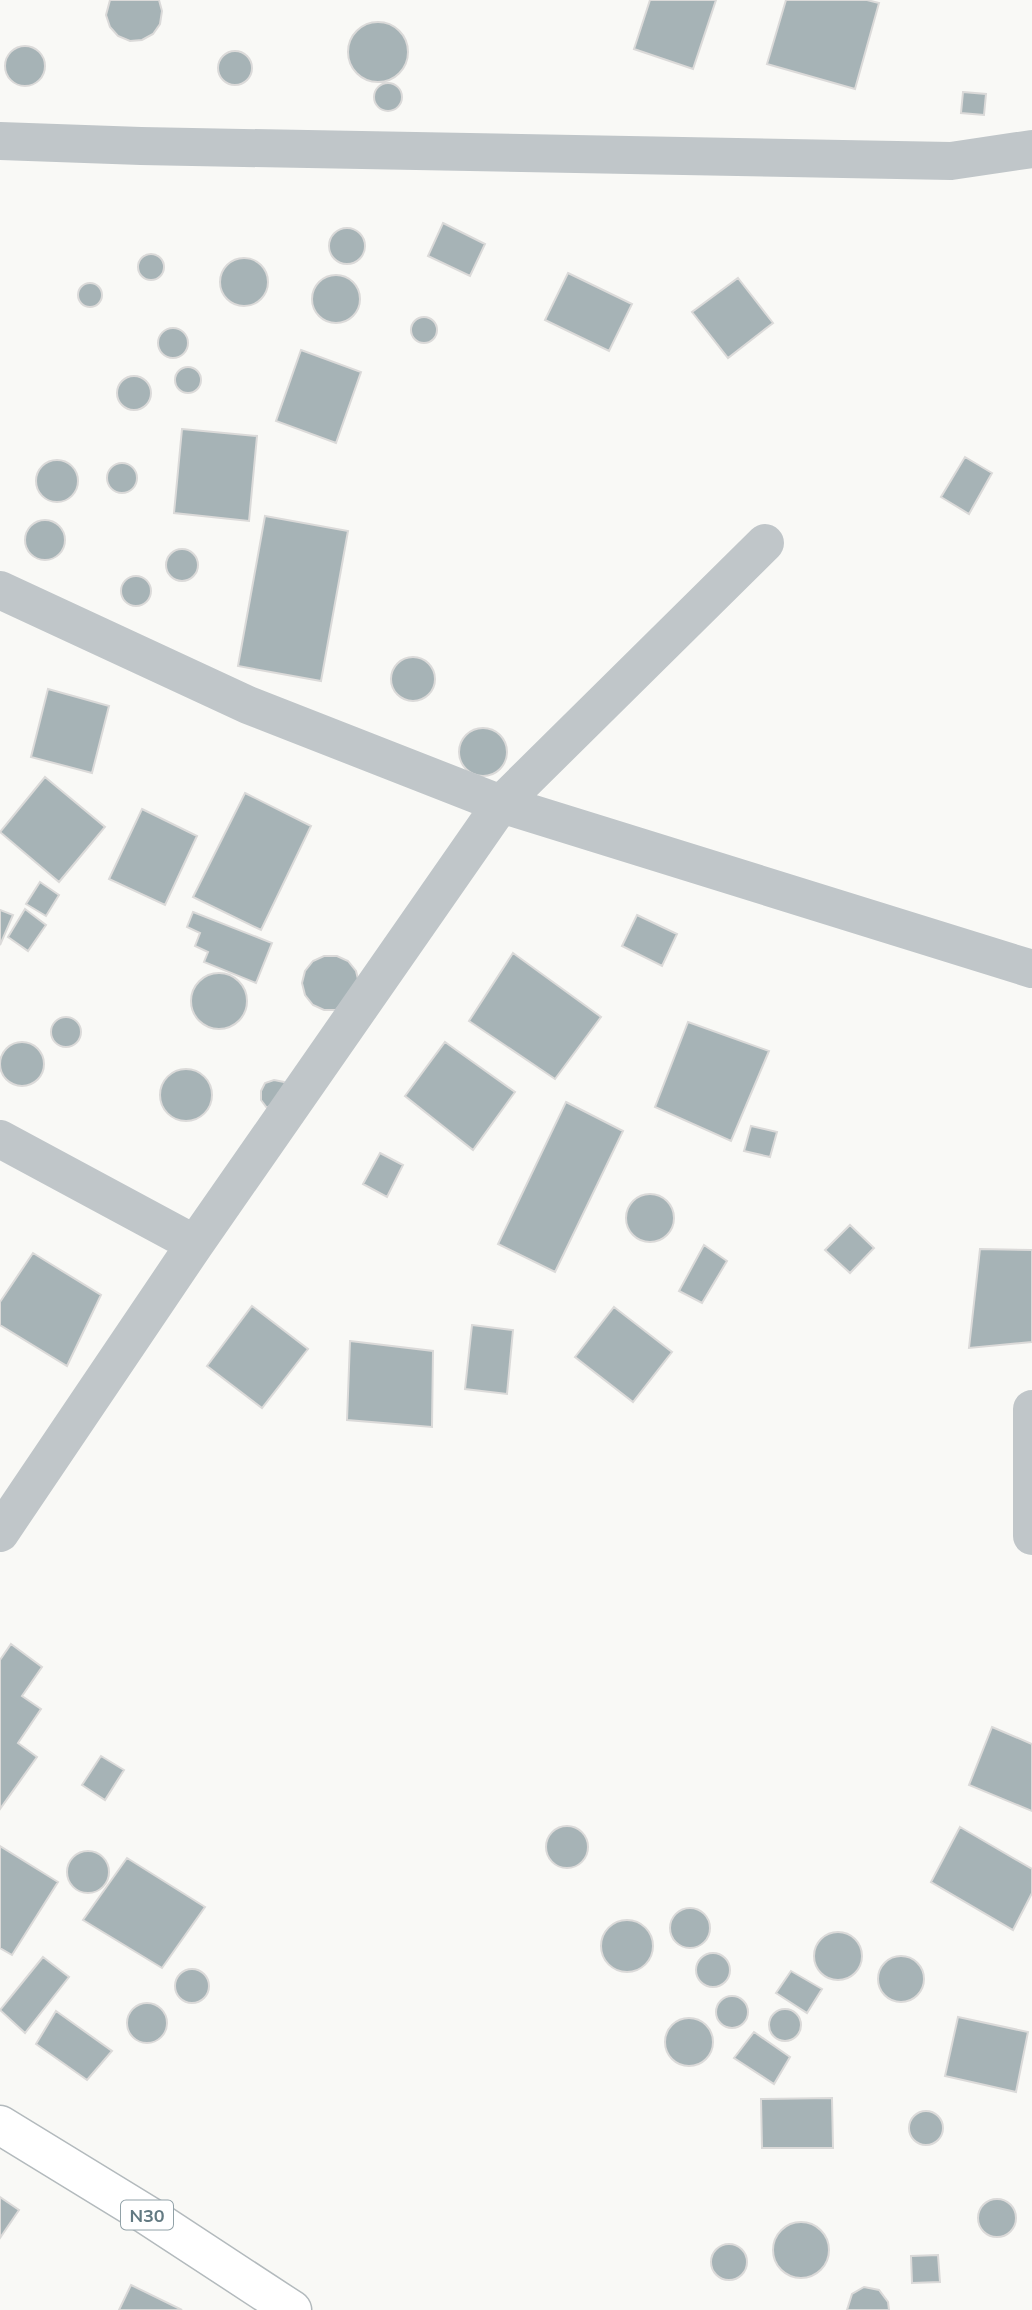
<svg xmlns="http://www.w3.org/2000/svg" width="1032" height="2310" font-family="Mulish,sans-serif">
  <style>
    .building { fill: #a6b3b6; stroke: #dbdad9; stroke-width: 2 }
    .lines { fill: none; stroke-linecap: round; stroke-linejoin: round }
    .major-casing { stroke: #b3babd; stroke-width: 41 }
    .minor { stroke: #c0c6c9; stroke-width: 38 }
    .major { stroke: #fff; stroke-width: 38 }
    .labels { text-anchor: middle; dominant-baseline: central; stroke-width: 7; stroke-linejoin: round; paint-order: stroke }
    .shield { fill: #fff; stroke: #92a2a8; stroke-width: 2 }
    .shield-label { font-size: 18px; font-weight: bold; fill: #637a82 }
  </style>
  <rect width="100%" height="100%" fill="#f9f9f6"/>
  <path class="building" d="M110,0H159L162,11L160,24L153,34L142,40L130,41L118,36L110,27L106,15Z
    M650,0H716L693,69L634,49Z
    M786,0H867L879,3L855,89L767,64Z
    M348 52a30 30 0 1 1 60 0a30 30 0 1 1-60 0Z
    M5 66a20 20 0 1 1 40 0a20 20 0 1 1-40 0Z
    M218 68a17 17 0 1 1 34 0a17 17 0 1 1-34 0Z
    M374 97a14 14 0 1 1 28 0a14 14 0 1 1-28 0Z
    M963,92L986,94L984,115L961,113Z
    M443,223L485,244L470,276L428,256Z
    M329 246a18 18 0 1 1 36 0a18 18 0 1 1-36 0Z
    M138 267a13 13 0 1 1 26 0a13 13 0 1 1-26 0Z
    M220 282a24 24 0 1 1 48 0a24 24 0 1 1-48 0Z
    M568,273L632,304L609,351L545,320Z
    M312 299a24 24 0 1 1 48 0a24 24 0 1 1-48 0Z
    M738,278L773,323L728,358L692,312Z
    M78 295a12 12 0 1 1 24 0a12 12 0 1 1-24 0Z
    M411 330a13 13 0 1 1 26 0a13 13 0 1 1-26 0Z
    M158 343a15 15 0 1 1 30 0a15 15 0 1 1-30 0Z
    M301,350L361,372L336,443L276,421Z
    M175 380a13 13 0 1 1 26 0a13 13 0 1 1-26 0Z
    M117 393a17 17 0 1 1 34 0a17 17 0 1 1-34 0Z
    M182,429L257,436L249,521L174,513Z
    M965,457L992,473L969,514L941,497Z
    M36 481a21 21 0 1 1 42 0a21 21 0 1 1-42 0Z
    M107 478a15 15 0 1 1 30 0a15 15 0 1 1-30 0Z
    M265,516L348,531L321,681L238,666Z
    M25 540a20 20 0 1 1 40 0a20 20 0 1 1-40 0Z
    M166 565a16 16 0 1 1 32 0a16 16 0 1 1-32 0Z
    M121 591a15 15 0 1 1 30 0a15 15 0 1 1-30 0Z
    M391 679a22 22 0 1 1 44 0a22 22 0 1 1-44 0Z
    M48,689L109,706L92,773L31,757Z
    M459 752a24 24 0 1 1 48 0a24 24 0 1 1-48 0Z
    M45,777L105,827L59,882L0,832Z
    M245,793L311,826L261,930L193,897Z
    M142,809L197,836L165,905L109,879Z
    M40,882L59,895L46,916L26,904Z
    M25,909L46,925L28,951L8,937Z
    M0,910L13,915L0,945Z
    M193,912L272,943L256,983L204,962L208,952L195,946L200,933L187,927Z
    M637,915L677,934L662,966L622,946Z
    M513,953L601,1017L555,1079L469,1021Z
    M324,956H337L348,961L356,971L359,983L336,1010H324L313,1005L305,995L302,983L305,971L313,961Z
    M191 1001a28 28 0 1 1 56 0a28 28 0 1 1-56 0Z
    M51 1032a15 15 0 1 1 30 0a15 15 0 1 1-30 0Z
    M688,1022L769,1051L731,1141L655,1107Z
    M0 1064a22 22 0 1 1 44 0a22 22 0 1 1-44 0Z
    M445,1042L515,1092L473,1150L405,1096Z
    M160 1095a26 26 0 1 1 52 0a26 26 0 1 1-52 0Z
    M274,1080L284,1082L290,1089L267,1108L261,1100V1091L265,1083Z
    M566,1102L623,1131L555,1272L498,1244Z
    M751,1126L777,1132L770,1157L744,1151Z
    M380,1153L403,1165L387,1197L363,1184Z
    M626 1218a24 24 0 1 1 48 0a24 24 0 1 1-48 0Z
    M850,1225L874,1248L850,1273L825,1250Z
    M704,1245L727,1261L702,1303L679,1291Z
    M980,1249L1032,1250V1342L969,1348Z
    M33,1253L101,1295L67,1366L0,1325V1302Z
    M252,1306L308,1349L262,1408L207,1366Z
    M614,1307L672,1352L633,1402L575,1357Z
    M472,1325L513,1330L507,1394L465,1389Z
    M350,1341L433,1351L432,1427L347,1420Z
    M11,1644L42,1667L22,1696L41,1709L18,1743L37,1757L0,1809V1660Z
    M992,1727L1032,1744V1811L969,1785Z
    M101,1756L124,1770L105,1800L82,1785Z
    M546 1847a21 21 0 1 1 42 0a21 21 0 1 1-42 0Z
    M960,1827L1032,1869V1893L1013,1930L931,1882Z
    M0,1846L58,1882L12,1955L0,1948Z
    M67 1872a21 21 0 1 1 42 0a21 21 0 1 1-42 0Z
    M127,1858L205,1907L162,1968L83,1920Z
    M670 1928a20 20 0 1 1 40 0a20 20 0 1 1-40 0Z
    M601 1946a26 26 0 1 1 52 0a26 26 0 1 1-52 0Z
    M814 1956a24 24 0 1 1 48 0a24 24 0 1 1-48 0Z
    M696 1970a17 17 0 1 1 34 0a17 17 0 1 1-34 0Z
    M878 1979a23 23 0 1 1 46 0a23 23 0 1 1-46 0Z
    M43,1957L69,1977L25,2033L0,2010Z
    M175 1986a17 17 0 1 1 34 0a17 17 0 1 1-34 0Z
    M791,1971L822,1989L807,2013L776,1993Z
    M716 2012a16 16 0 1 1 32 0a16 16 0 1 1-32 0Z
    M127 2023a20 20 0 1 1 40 0a20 20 0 1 1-40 0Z
    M769 2025a16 16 0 1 1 32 0a16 16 0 1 1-32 0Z
    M56,2011L112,2051L87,2080L36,2044Z
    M958,2017L1028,2032L1016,2092L945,2076Z
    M665 2042a24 24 0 1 1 48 0a24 24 0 1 1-48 0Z
    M754,2032L790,2057L774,2084L734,2058Z
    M832,2098L833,2148H762L761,2099Z
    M909 2128a17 17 0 1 1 34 0a17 17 0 1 1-34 0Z
    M0,2197L19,2210L0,2238Z
    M978 2218a19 19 0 1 1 38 0a19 19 0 1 1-38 0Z
    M773 2250a28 28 0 1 1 56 0a28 28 0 1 1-56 0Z
    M711 2262a18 18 0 1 1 36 0a18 18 0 1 1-36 0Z
    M938,2255L940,2282L912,2283L911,2256Z
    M131,2285L182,2310H119Z
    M864,2287L879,2290L888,2302L889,2310H847L852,2294Z"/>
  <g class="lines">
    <g class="major-casing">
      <path id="major" d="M0,2125L147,2215L292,2310"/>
    </g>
    <path class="minor" d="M0,141L141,146L951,161L1032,149
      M0,590L248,705L501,804L1032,969
      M0,1139L195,1244
      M1032,1409V1536
      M0,1533L195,1244L501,804L765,543"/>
    <use href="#major" class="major"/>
  </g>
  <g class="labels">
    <rect class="shield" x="121" y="2200.5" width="52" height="29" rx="5"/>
    <g class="shield-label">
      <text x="147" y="2215">N30</text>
    </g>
  </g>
</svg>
